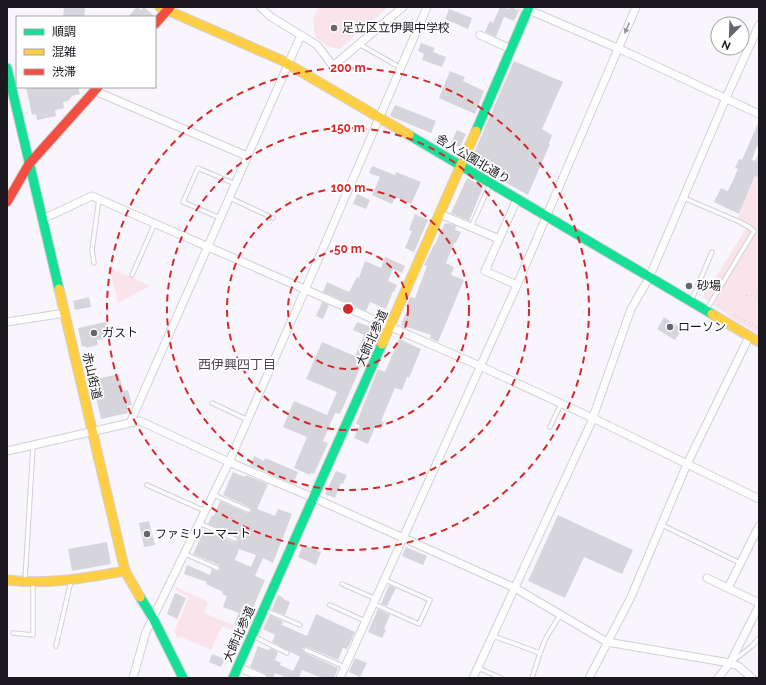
<svg xmlns="http://www.w3.org/2000/svg" width="766" height="685" font-family="Raleway,'Noto Sans JP',sans-serif">
  <style>
    .green { fill: #f8e4ea }
    .building { fill: #d6d5dc; fill-rule: evenodd }
    .lines { fill: none; stroke-linecap: round; stroke-linejoin: round }
    .lane-casing { stroke: #d3cfd6; stroke-width: 5.5 }
    .street-casing { stroke: #d3cfd6; stroke-width: 9 }
    .fast-casing { stroke: #d3cfd6; stroke-width: 11 }
    .slow-casing { stroke: #d3cfd6; stroke-width: 11 }
    .jam-casing { stroke: #d3cfd6; stroke-width: 11 }
    .path { stroke: #d4d2d4; stroke-width: 1.5; stroke-dasharray: 1 3; stroke-linecap: butt }
    .lane { stroke: #fefeff; stroke-width: 3.5 }
    .street { stroke: #fefeff; stroke-width: 7 }
    .fast { stroke: #16e098; stroke-width: 9 }
    .slow { stroke: #ffcf43; stroke-width: 9 }
    .jam { stroke: #f24e42; stroke-width: 9 }
    .oneway { fill: #98969a }
    .ring { fill: none; stroke: #d62828; stroke-width: 2; stroke-dasharray: 7 5 }
    .poi-dot { fill: #69656c; stroke: #fff; stroke-width: 1.5 }
    .labels { text-anchor: middle; dominant-baseline: central; stroke-width: 3.5; stroke-linejoin: round; paint-order: stroke }
    .poi-label { font-size: 12px; fill: #1b171e; stroke: #fff; text-anchor: start }
    .street-label { font-size: 12px; fill: #1b171e; stroke: #fff }
    .neighbourhood-label { font-size: 13px; fill: #53495b; stroke: #fff }
    .centre { fill: #d62828; stroke: #fff; stroke-width: 2 }
    .ring-label { font-size: 12px; text-anchor: middle; font-weight: bold; fill: #d62828; stroke: #fff; stroke-width: 3.5; stroke-linejoin: round; paint-order: stroke }
  </style>
  <rect width="100%" height="100%" fill="#f9f5fc"/>
  <path class="green" d="M319,7H388L340,49L330,47L315,37L313,18Z
    M755,177L759,178V334L733,319L703,297L749,224L738,218Z
    M109,267L150,286L118,303Z
    M176,587L208,602L204,613L245,630L243,635L222,626L211,650L181,637L178,638L174,632L189,597L175,590Z"/>
  <path class="building" d="M64,7H85L84,17H63Z
    M137,7L141,10L144,7L154,16L153,17H128Z
    M500,7L509,9L511,7L519,11L514,21L504,17L496,37L485,32L490,21L493,23Z
    M449,9L472,18L468,29L445,19Z
    M421,43L435,48L433,52L446,57L442,67L422,60L424,54L418,51Z
    M514,61L563,82L542,129L552,135L549,144H550L528,195L492,175L494,172L477,164L475,156L473,155Z
    M450,71L465,77L463,81L484,91L475,114L439,98Z
    M26,87H78L80,94L72,96L68,101L63,102L64,108L55,110L56,116L37,120L36,114L32,115Z
    M395,105L436,121L431,133L390,116Z
    M759,121V144L756,146L751,159L752,162H756L759,155V178L755,176L739,214L714,202L721,188L728,191L738,169L735,168L739,159L742,160Z
    M457,130L466,134L460,147L451,143Z
    M372,166L395,175L396,172L421,182L411,204L395,197L392,204L372,195L380,177L369,173Z
    M467,178L483,187L469,221L451,213Z
    M357,194L370,200L366,209L353,204Z
    M415,214L428,220L414,252L405,248L412,231L409,230Z
    M445,223L447,224V223L456,226L455,230L461,232L456,243H454L446,263L454,267L451,275L464,280L438,342L430,338L431,335L401,325L409,306L407,305L410,297L415,298L427,266L424,265L434,245H435Z
    M385,257L405,266L402,273L393,269L388,281L397,285L394,292L393,291L386,309L370,302L366,311L323,292L327,282L349,292L357,277L359,278L365,261L381,268Z
    M89,297L91,307L75,310L73,301Z
    M322,302L329,305L323,319L316,316Z
    M664,317L682,329L675,340L657,329Z
    M106,322L109,338L97,340L98,345L86,348V346L82,347L78,328Z
    M357,322L379,330L367,358L365,357L340,414L335,413L323,441L328,443L314,474L311,473L310,475L294,468L307,437L283,427L294,401L327,415L337,392L306,379L322,342L355,356L364,335L353,330Z
    M399,339L421,349L409,378L407,377L402,390L395,388L381,421L384,422L381,429L375,427L368,444L354,438L360,425L356,424L378,369L385,372Z
    M119,374L123,391L128,390L132,405L127,406L128,413L101,419L92,380Z
    M254,456L264,461L265,458L298,472L293,484L250,465Z
    M336,471L347,475L343,484L341,483L335,498L325,494Z
    M233,472L245,477L246,475L268,484L257,509L275,516L278,509L292,514L273,563L263,558L255,576L265,580L244,628L234,624L239,613L223,607L227,596L222,594L223,592L206,584L207,582L184,574L187,565L210,575L212,569L217,571L220,570L219,565L193,554L204,530L234,542L238,541V538L236,536L208,524L212,515L214,516L220,501L247,513L251,512V509L249,507L223,495ZM239,549L256,555L251,567L235,560Z
    M558,515L633,550L622,574L584,557L565,598L528,581Z
    M149,521L155,545L144,547L139,523Z
    M107,542L111,564L72,571L68,549Z
    M303,545L321,552L316,565L298,557Z
    M406,547L427,556L423,565L402,556Z
    M389,585L396,588L387,606L381,604Z
    M175,593L186,598L177,619L167,614Z
    M278,595L284,598L283,599L290,602L285,615L272,610Z
    M378,609L390,615L384,629L386,630L382,638L368,632Z
    M316,614L355,632L347,649L343,648L338,660L307,647L303,648V651L305,653L338,668L334,678H322L302,670L299,678H287L275,673L273,678H268L265,674L250,667L258,646L267,650H269L270,648L278,652L275,660L281,663L280,665L293,671L300,657L272,642L275,635L263,629L270,615L282,621L283,622L282,625L307,636Z
    M212,654L225,659L221,667L209,662Z
    M355,658L367,663L360,677L349,672Z"/>
  <g class="lines">
    <g class="lane-casing">
      <path id="lane" d="M359,44L401,68
        M754,159L759,147
        M230,198L273,218
        M684,198L740,222L749,227L754,231L707,309
        M220,218L183,202L198,168L235,184
        M471,227L490,184
        M94,263L92,250L99,199
        M132,275L155,223
        M691,301L712,252
        M212,403L248,420
        M550,427L561,404
        M147,485L205,511
        M214,495L248,510
        M199,523L235,539
        M662,525L740,563
        M185,554L217,568
        M25,581L33,446
        M342,584L376,599
        M374,604L419,624L430,600L385,580
        M330,605L365,621
        M265,610L300,625
        M13,633L33,635V583
        M253,636L287,653
        M493,636L540,653L546,638L560,615
        M56,646L71,581
        M306,650L345,667
        M733,661L752,646L759,638
        M478,668L501,678
        M532,678L540,653"/>
    </g>
    <g class="street-casing">
      <path id="street" d="M260,7L271,17L317,45L333,66L403,7
        M522,7L624,51L759,114
        M480,35L511,49
        M95,91L247,156
        M517,199L485,271L517,285
        M440,214L499,239
        M43,219L92,196L480,366L599,421L759,499
        M7,322L65,313
        M130,423L140,421L229,462L314,498L515,588L607,642L730,663L738,666L752,678
        M7,451L130,423L301,35
        M707,578L759,603
        M728,588L759,526
        M238,667L263,678
        M133,678L146,632L229,462L305,290L427,7
        M340,678L517,285L636,7
        M473,678L591,423L631,309L649,278L726,98L759,25
        M589,678L631,597L687,464L749,337
        M718,678L730,663L759,606"/>
    </g>
    <g class="fast-casing">
      <path id="fast" d="M7,68L59,289
        M476,131L529,7
        M409,135L712,314
        M140,597L153,618L183,678
        M233,678L382,344"/>
    </g>
    <g class="slow-casing">
      <path id="slow" d="M160,7L281,60L409,135
        M59,289L125,571L140,597
        M712,314L759,342
        M382,344L476,131
        M7,580C47,585 85,578 125,571"/>
    </g>
    <g class="jam-casing">
      <path id="jam" d="M155,24L170,7
        M7,202L29,164L98,87"/>
    </g>
    <path class="path" d="M747,295L759,297
      M734,315L759,328"/>
    <use href="#lane" class="lane"/>
    <use href="#street" class="street"/>
    <use href="#fast" class="fast"/>
    <use href="#slow" class="slow"/>
    <use href="#jam" class="jam"/>
  </g>
  <defs><path id="oneway-solid" d="M-6-.8H1V-3.2L6.5 0L1 3.2V.8H-6Z"/></defs>
  <use class="oneway" href="#oneway-solid" transform="translate(627 28) rotate(114)"/>
  <g class="ring">
    <circle cx="348" cy="309" r="60"/>
    <circle cx="348" cy="309" r="121"/>
    <circle cx="348" cy="309" r="181"/>
    <circle cx="348" cy="309" r="241"/>
  </g>
  <g class="poi-dot">
    <circle cx="334" cy="28" r="4"/>
    <circle cx="689" cy="286" r="4"/>
    <circle cx="670" cy="327" r="4"/>
    <circle cx="94" cy="333" r="4"/>
    <circle cx="147" cy="534" r="4"/>
  </g>
  <g class="labels">
    <g class="poi-label">
      <text x="342" y="28">足立区立伊興中学校</text>
      <text x="697" y="286">砂場</text>
      <text x="678" y="327">ローソン</text>
      <text x="102" y="333">ガスト</text>
      <text x="155" y="534">ファミリーマート</text>
    </g>
    <g class="street-label">
      <text transform="translate(473 159) rotate(31)">舎人公園北通り</text>
      <text transform="translate(372 338) rotate(-66)">大師北参道</text>
      <text transform="translate(92 376) rotate(77)">赤山街道</text>
      <text transform="translate(239 634) rotate(-66)">大師北参道</text>
    </g>
    <g class="neighbourhood-label">
      <text x="237" y="364">西伊興四丁目</text>
    </g>
  </g>
  <circle cx="348" cy="309" r="6" class="centre"/>
  <g class="ring-label">
    <text x="348" y="72">200 m</text>
    <text x="348" y="132">150 m</text>
    <text x="348" y="192">100 m</text>
    <text x="348" y="253">50 m</text>
  </g>
  <rect width="766" height="685" fill="none" stroke="#1b171e" stroke-width="16"/>
  <rect x="16" y="16" width="140" height="72" fill="#ffffff" stroke="#a4a2a5"/>
  <rect x="24" y="29" width="20" height="6" fill="#16e098" stroke="#a4a2a5"/>
  <text x="52" y="36" font-size="12" fill="#1b171e">順調</text>
  <rect x="24" y="49" width="20" height="6" fill="#ffcf43" stroke="#a4a2a5"/>
  <text x="52" y="56" font-size="12" fill="#1b171e">混雑</text>
  <rect x="24" y="69" width="20" height="6" fill="#f24e42" stroke="#a4a2a5"/>
  <text x="52" y="76" font-size="12" fill="#1b171e">渋滞</text>
  <g transform="translate(730 36) rotate(203)"><circle r="19" fill="#ffffff" stroke="#a4a2a5"/>
  <path d="M0-3L7 15L0 10L-7 15Z" fill="#69656c"/>
  <text y="-6" font-size="11" font-weight="bold" text-anchor="middle" fill="#1b171e">N</text>
  </g>
</svg>
